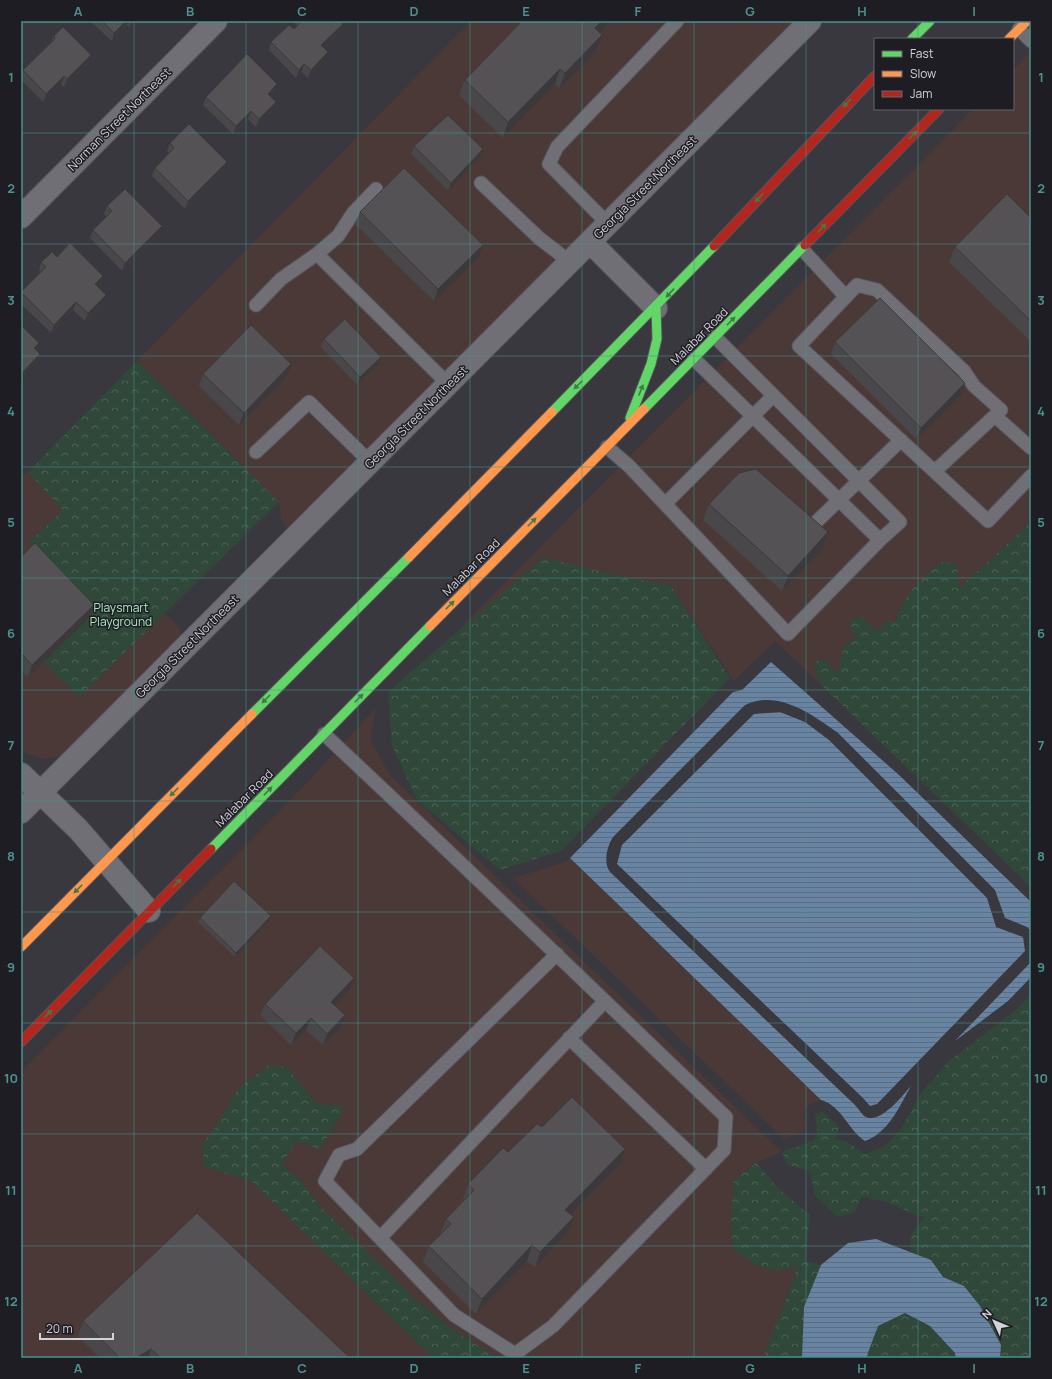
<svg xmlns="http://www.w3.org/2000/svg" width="1052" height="1379" font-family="Manrope,sans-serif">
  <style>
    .commercial { fill: #4a3937 }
    .forest { fill: url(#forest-crowns) }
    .water { fill: url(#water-rules) }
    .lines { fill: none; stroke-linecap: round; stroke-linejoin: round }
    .lane-casing { stroke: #57565c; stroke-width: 15 }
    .street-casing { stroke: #57565c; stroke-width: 24 }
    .fast-casing { stroke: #57565c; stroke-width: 11 }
    .slow-casing { stroke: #57565c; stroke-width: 11 }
    .jam-casing { stroke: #57565c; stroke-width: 11 }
    .lane { stroke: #706f75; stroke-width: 13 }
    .street { stroke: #706f75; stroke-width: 22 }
    .fast { stroke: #63d668; stroke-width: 9 }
    .slow { stroke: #ff974d; stroke-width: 9 }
    .jam { stroke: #b3261e; stroke-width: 9 }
    .wall { fill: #494749 }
    .shaded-wall { fill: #3c393c }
    .building { fill: #555255; stroke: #3c393c }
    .oneway { fill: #407a46 }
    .grid { fill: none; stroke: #4a928e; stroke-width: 1; stroke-opacity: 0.55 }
    .labels { text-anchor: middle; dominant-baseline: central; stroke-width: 3; stroke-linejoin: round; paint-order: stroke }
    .street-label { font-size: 12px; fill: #d3d2da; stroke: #1e1d23 }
    .park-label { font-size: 12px; fill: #a9edc1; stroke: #1e1d23 }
    .neatline { fill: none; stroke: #4a928e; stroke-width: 1.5 }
    .grid-label { font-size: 13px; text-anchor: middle; font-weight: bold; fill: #4a928e }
  </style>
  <defs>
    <pattern id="forest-crowns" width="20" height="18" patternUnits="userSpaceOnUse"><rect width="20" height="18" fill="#30483a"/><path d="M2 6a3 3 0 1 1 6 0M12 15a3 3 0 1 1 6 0" fill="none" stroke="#4d6256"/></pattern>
    <pattern id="water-rules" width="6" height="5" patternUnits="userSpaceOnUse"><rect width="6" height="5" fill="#6984a3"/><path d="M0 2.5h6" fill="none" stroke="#5a6c81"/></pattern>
  </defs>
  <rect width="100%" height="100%" fill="#39383f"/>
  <path class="commercial" d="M471,21H793L540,278L457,359L424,395L382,433L289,529L281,520L279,502L137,361Z
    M1031,51V522L959,588L876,632L863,617L857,637L844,645L838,672L831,668L815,671L821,685L775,641L734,681L670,585L615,575L464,624L973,109H1013V70Z
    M28,471L179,627L183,637L61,756L43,759L21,752V478Z
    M376,708L370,740L392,777L782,1152L756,1163L734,1180L731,1220L733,1249L797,1265L794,1278L763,1358H497L448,1326L413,1297L319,1205L302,1182L281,1164L296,1141L316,1103L287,1067L202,1144L204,1167L251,1181L440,1358H21V1072L303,787Z
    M570,858L821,1100L810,1104L805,1109L804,1115L806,1129L805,1131L784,1139L513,878L565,862Z"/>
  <path class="forest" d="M137,361L279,502L79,697L44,662L56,567L29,542L63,510L28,472Z
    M1031,522V887L821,685L815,671V661L828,660L831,668L838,672L844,645L857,637L850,628L852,619L863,617L876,631L888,620L895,623C902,598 920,577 942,562L957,564L959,588Z
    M543,557L615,575L670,585L730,678L561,851L500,870L417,800L392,745L388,692Z
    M1031,995V1358H1000L1001,1345L964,1286L943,1277L931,1260L911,1251L910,1236L923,1218L887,1202L862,1197L854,1213L838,1217L815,1196L810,1171L787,1165L782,1152L813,1141L818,1133L815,1115L823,1111L839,1127L835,1139L846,1141L865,1154L884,1147L901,1129L922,1092L949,1061L1016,1010Z
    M268,1065L287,1067L316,1103L344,1106L342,1113L320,1149L296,1141L282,1165L302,1182L319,1205L413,1297L448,1326L497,1358H433L251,1181L204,1167L202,1144L211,1134L238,1089Z
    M756,1163L780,1190L810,1215L805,1261L821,1265L804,1307L802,1358H763L794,1278L797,1265C770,1278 755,1264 733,1249L731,1220L734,1180Z
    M905,1313L930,1326L955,1353L956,1358H866L878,1326Z"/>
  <path class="water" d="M771,662L899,775L1031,902V931L1027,927L1005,918L995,890L837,732C811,714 778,689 745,705L613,837C607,846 603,863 610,872L855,1105C858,1108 860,1112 863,1115C878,1128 902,1096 911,1086C899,1107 889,1132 865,1141C848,1130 842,1106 821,1100L570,858L733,692L742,690Z
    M780,712L805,722L829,740L987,898L996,927L1023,937L1025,951L877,1104L870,1106L863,1098L617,864L622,845L754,714Z
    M1031,962V977L1008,1001L955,1041Z
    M876,1239L931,1260L943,1277L964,1286L980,1306L1001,1345L1000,1358H956L955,1353L930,1326L905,1313L878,1326L866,1358H802L804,1307L821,1265L848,1243Z"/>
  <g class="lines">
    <g class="lane-casing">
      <path id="lane" d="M1019,29L1031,41
        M481,183L539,238L570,262
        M608,224L549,164L557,147L677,21
        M802,249L846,297
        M317,254L448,384
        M256,305L281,279L317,254L338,236L353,213L376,189
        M694,359L880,540L900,522L715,337
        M995,416L1031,448
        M607,447L629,466L665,504L773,396
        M256,452L309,402L370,462
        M935,471L1001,410L974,386L964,371L877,290L857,285L799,346L988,521L1031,476
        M665,504L788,634L880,540
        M810,528L901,440
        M324,734C459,860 592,989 726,1117L724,1150L553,1326L515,1354L454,1315L325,1181L339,1155L357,1149L557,954
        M569,1038L706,1169
        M380,1238L605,1001"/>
    </g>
    <g class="street-casing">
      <path id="street" d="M21,217L216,21
        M590,242L656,308
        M21,774L78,829L149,911
        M21,812L810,21"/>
    </g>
    <g class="fast-casing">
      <path id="fast" d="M912,39L930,21
        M644,409L805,245
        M552,412L714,246
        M630,418L651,364L657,339L656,308
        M252,714L409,557
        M211,849L430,626"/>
    </g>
    <g class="slow-casing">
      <path id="slow" d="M1009,39L1027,21
        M409,557L552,412
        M430,626L644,409
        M21,947L252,714"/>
    </g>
    <g class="jam-casing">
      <path id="jam" d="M805,245L939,109
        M714,246L875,76
        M21,1042L211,849"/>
    </g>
    <use href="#lane" class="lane"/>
    <use href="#street" class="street"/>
    <use href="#fast" class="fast"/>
    <use href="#slow" class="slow"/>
    <use href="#jam" class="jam"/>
  </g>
  <path class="wall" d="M90,21H136L129,27L127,25L112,41Z
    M293,21H340L343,24L340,32L324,48L325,60L308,78L302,72L296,78L269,50L271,42L294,29L297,26Z
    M600,32L602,35L597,50L559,89L555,84L503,138L459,95L465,80Z
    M54,36L91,55L88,63L64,87L61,84L43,102L21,80V75L23,70L51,42Z
    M277,84L274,92L270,96L273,110L256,127L248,119L233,134L203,105L206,97Z
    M170,143L224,170L185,209L152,176L155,168L169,153L167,151Z
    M414,146L483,149L480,157L448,191L411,154Z
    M107,206L162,226L159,234L122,271L90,238L93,230L106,217L104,214Z
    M360,212L479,257L434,301L355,224Z
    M1031,218V342L949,262L955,247Z
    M57,257L103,276L100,284L98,286L103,303L85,321L73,310L51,333L21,304V292L41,273L39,270L41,262Z
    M324,339L378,365L357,385L321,347Z
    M835,342L961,395L916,439L831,354Z
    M203,374L287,376L239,425L199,386Z
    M709,504L828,532L823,548L782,591L703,520Z
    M21,557L94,605L90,617L28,677L21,670Z
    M200,918L270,920L235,957L198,922Z
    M354,978L349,990L334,1005L341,1027L323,1045L306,1030L291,1045L260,1015L265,1004Z
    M542,1127L620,1165L571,1214L568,1232L535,1267L527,1261L476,1314L423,1262L429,1246L440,1234L446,1219L464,1200L463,1199L468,1184L508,1152Z
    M83,1321L350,1358H100L78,1336Z"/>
  <path class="shaded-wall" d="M126,21H129L127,25L112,41L114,33Z
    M132,21H136L129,27Z
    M602,21H611L590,43L595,28Z
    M343,24L340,32L318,54L321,45Z
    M602,35L597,50L559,89L565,73Z
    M328,52L325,60L308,78L311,70Z
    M91,55L88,63L64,87L67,79Z
    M304,64L302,72L296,78L299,70Z
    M560,69L555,84L503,138L508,122Z
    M64,76L61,84L43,102L46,94Z
    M277,84L274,92L265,102L268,94Z
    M276,102L273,110L256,127L259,119Z
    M251,111L248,119L233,134L236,126Z
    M483,149L480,157L448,191L451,183Z
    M227,162L224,170L185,209L188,201Z
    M162,226L159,234L122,271L125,263Z
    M483,245L479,257L434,301L438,289Z
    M103,276L100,284L92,292L95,284Z
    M106,295L103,303L85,321L88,313Z
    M76,302L73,310L51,333L54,325Z
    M39,343L36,351L34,348Z
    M40,354L38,362L21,379V374Z
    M381,357L378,365L357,385L360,377Z
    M291,364L287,376L239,425L244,413Z
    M965,383L961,395L916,439L921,428Z
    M828,532L823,548L782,591L788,576Z
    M94,605L90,617L28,677L32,665Z
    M271,916L270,920L235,957L236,953Z
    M354,978L349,990L326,1014L331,1002Z
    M345,1015L341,1027L323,1045L327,1034Z
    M311,1018L306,1030L291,1045L296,1033Z
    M625,1149L620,1165L560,1225L565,1210Z
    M574,1217L568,1232L535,1267L540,1252Z
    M532,1245L527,1261L476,1314L482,1299Z
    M151,1349L148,1358H136Z"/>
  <path class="building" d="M102,21H126L114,33Z
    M302,21H340L343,24L321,45L328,52L311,70L304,64L299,70L271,42L289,25L294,29Z
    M522,21H602L595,28L602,35L565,73L560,69L508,122L465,80Z
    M63,27L91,55L67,79L64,76L46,94L23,70L55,39L54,36Z
    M247,54L277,84L268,94L276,102L259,119L251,111L236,126L206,97Z
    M448,115L483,149L451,183L414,146Z
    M189,124L227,162L188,201L155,168L174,148L170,143Z
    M404,168L483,245L438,289L360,212Z
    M125,189L162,226L125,263L93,230L112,211L107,206Z
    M1007,194L1031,218V321L955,247Z
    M70,243L103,276L95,284L106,295L88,313L76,302L54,325L21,292L46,267L41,262L52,252L57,257Z
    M880,298L965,383L921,428L835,342Z
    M345,319L381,357L360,377L324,339Z
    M21,325L39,343L34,348L40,354L21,374Z
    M251,325L291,364L244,413L203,374Z
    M756,469L828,532L788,576L709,504L739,473Z
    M35,543L94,605L32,665L21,653V557Z
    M234,881L271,916L236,953L200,918Z
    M320,946L354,978L331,1002L345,1015L327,1034L311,1018L296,1033L265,1004Z
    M572,1097L625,1149L565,1210L574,1217L540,1252L532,1245L482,1299L429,1246L451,1224L446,1219L474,1190L468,1184L503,1148L508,1152L537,1124L542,1127Z
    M197,1213L350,1358H161L151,1349L136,1358H120L83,1321Z"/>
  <defs><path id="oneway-solid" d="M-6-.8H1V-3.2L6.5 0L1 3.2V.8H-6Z"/></defs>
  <g class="oneway">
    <use href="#oneway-solid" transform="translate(847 103) rotate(134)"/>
    <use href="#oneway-solid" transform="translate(913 135) rotate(-45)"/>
    <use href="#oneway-solid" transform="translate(759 198) rotate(133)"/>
    <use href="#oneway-solid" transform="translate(822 228) rotate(-46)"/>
    <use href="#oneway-solid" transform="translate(670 293) rotate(133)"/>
    <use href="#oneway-solid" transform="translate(731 321) rotate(-45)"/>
    <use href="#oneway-solid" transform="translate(578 385) rotate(135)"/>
    <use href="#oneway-solid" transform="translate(641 390) rotate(-68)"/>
    <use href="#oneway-solid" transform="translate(532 522) rotate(-45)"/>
    <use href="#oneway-solid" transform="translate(450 605) rotate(-45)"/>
    <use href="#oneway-solid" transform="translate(359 698) rotate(-45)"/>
    <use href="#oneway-solid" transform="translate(266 699) rotate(135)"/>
    <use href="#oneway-solid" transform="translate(268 791) rotate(-46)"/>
    <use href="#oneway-solid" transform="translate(174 792) rotate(135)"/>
    <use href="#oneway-solid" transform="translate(177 883) rotate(-45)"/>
    <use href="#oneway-solid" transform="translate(78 889) rotate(135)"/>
    <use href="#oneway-solid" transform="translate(48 1014) rotate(-45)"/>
  </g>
  <path class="grid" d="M134,21V1358M246,21V1358M358,21V1358M470,21V1358M582,21V1358M694,21V1358M806,21V1358M918,21V39M918,109V1358M21,133H1031M21,244H1031M21,356H1031M21,467H1031M21,578H1031M21,690H1031M21,801H1031M21,912H1031M21,1023H1031M21,1134H1031M21,1246H1031"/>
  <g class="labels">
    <g class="street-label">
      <text transform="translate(119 119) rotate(-45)">Norman Street Northeast</text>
      <text transform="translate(645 187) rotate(-45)">Georgia Street Northeast</text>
      <text transform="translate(699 336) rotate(-45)">Malabar Road</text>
      <text transform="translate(416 417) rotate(-45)">Georgia Street Northeast</text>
      <text transform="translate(471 567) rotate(-45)">Malabar Road</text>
      <text transform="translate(187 646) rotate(-45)">Georgia Street Northeast</text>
      <text transform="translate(244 798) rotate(-45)">Malabar Road</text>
    </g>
    <g class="park-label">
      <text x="121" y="607">Playsmart<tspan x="121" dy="14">Playground</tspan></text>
    </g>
  </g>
  <rect width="1052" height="1379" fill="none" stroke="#1e1d23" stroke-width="44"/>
  <rect x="874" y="38" width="140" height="72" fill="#1e1d23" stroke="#66656c"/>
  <rect x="882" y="51" width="20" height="6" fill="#63d668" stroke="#66656c"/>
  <text x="910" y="58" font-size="12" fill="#d3d2da">Fast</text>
  <rect x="882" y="71" width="20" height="6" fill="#ff974d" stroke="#66656c"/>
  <text x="910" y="78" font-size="12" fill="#d3d2da">Slow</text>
  <rect x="882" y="91" width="20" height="6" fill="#b3261e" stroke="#66656c"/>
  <text x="910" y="98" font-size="12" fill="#d3d2da">Jam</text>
  <g transform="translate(994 1321) rotate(314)" stroke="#1e1d23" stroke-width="3" paint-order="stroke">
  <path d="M0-3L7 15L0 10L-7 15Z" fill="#d3d2da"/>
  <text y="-6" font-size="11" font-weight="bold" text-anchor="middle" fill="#d3d2da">N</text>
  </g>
  <path d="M40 1333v6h73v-6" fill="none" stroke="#d3d2da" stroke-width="2"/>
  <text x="46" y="1333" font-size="12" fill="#d3d2da" stroke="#1e1d23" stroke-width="3" paint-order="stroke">20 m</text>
  <rect x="22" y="22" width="1008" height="1335" class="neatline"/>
  <g class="grid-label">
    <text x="78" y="16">A</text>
    <text x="190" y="16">B</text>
    <text x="302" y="16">C</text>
    <text x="414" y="16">D</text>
    <text x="526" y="16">E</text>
    <text x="638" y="16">F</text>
    <text x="750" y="16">G</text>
    <text x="862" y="16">H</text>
    <text x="974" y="16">I</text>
    <text x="11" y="82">1</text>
    <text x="1041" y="82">1</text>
    <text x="11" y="193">2</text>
    <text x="1041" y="193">2</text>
    <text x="11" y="305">3</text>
    <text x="1041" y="305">3</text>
    <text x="11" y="416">4</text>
    <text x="1041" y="416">4</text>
    <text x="11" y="527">5</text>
    <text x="1041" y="527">5</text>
    <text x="11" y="638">6</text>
    <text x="1041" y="638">6</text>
    <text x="11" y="750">7</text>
    <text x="1041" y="750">7</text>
    <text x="11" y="861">8</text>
    <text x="1041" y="861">8</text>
    <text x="11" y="972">9</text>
    <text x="1041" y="972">9</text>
    <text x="11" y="1083">10</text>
    <text x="1041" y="1083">10</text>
    <text x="11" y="1195">11</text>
    <text x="1041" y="1195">11</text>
    <text x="11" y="1306">12</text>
    <text x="1041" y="1306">12</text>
    <text x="78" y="1373">A</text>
    <text x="190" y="1373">B</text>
    <text x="302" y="1373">C</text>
    <text x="414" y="1373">D</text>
    <text x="526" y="1373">E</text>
    <text x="638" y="1373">F</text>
    <text x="750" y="1373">G</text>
    <text x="862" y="1373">H</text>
    <text x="974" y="1373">I</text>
  </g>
</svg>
